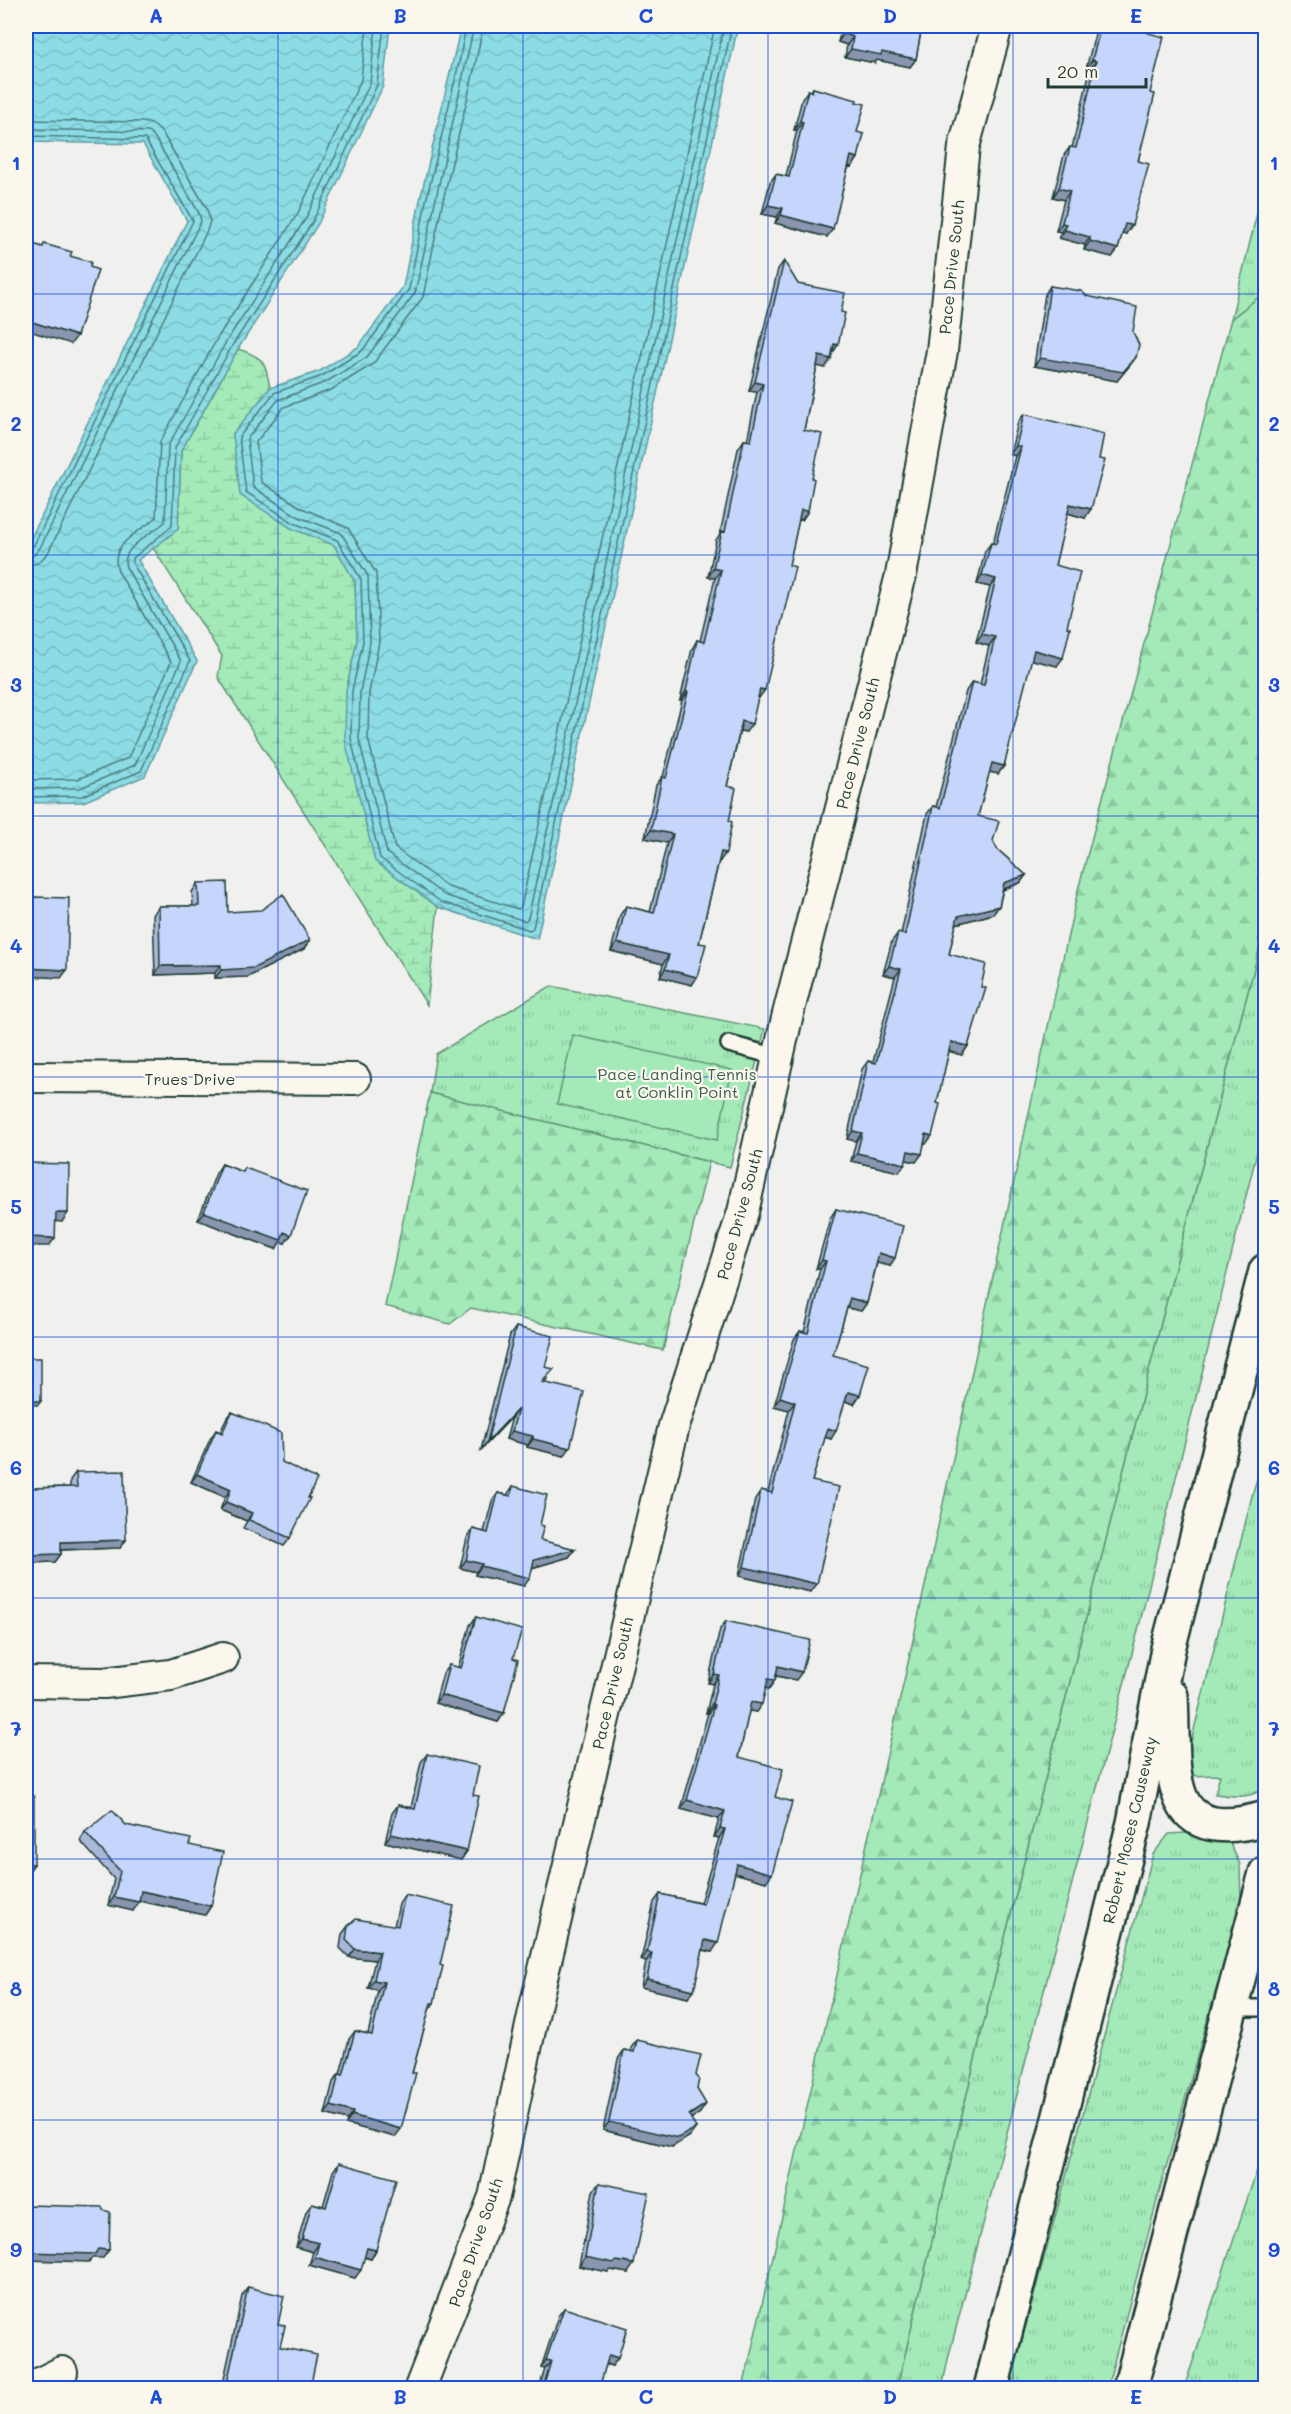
<svg xmlns="http://www.w3.org/2000/svg" width="1291" height="2414" font-family="Mali,sans-serif">
  <style>
    .grass { fill: url(#grass-tufts); stroke: #619476; stroke-width: 1.5 }
    .forest { fill: url(#forest-firs); stroke: #619476; stroke-width: 1.5 }
    .wetland { fill: url(#wetland-marsh); stroke: #619476; stroke-width: 1.5 }
    .garden { fill: #a3eab8; stroke: #619476; stroke-width: 1.5 }
    .water { fill: url(#water-waves); stroke: #609c9f; stroke-width: 1.5 }
    .lines { fill: none; stroke-linecap: round; stroke-linejoin: round }
    .shore { stroke: #4b7d7b; stroke-width: 1.5 }
    .lane-casing { stroke: #1f3d34; stroke-width: 20 }
    .street-casing { stroke: #1f3d34; stroke-width: 34 }
    .highway-casing { stroke: #1f3d34; stroke-width: 38 }
    .lane { stroke: #fbf7ec; stroke-width: 15 }
    .street { stroke: #fbf7ec; stroke-width: 30 }
    .highway { stroke: #fbf7ec; stroke-width: 33 }
    .wall { fill: #a9b7d8; stroke: #1f3d34; stroke-width: 1.5 }
    .shaded-wall { fill: #8a95b0; stroke: #1f3d34; stroke-width: 1.5 }
    .building { fill: #c5d5fb; stroke: #1f3d34; stroke-width: 1.5 }
    .grid { fill: none; stroke: #1d4ed8; stroke-width: 1.5; stroke-opacity: 0.55 }
    .labels { text-anchor: middle; dominant-baseline: central; stroke-width: 4.5; stroke-linejoin: round; paint-order: stroke }
    .street-label { font-size: 16px; fill: #1f3d34; stroke: #fbf7ec }
    .park-label { font-size: 16px; fill: #39604e; stroke: #fbf7ec }
    .neatline { fill: none; stroke: #1d4ed8; stroke-width: 2 }
    .grid-label { font-size: 20px; text-anchor: middle; font-weight: bold; fill: #1d4ed8 }
  </style>
  <defs>
    <pattern id="grass-tufts" width="24" height="20" patternUnits="userSpaceOnUse" patternTransform="scale(1.5)"><rect width="24" height="20" fill="#a3eab8"/><path d="M3 7l-1-3M5 7V3M7 7l1-3M15 17l-1-3M17 17v-4M19 17l1-3" fill="none" stroke="#8cca9f"/></pattern>
    <pattern id="forest-firs" width="22" height="20" patternUnits="userSpaceOnUse" patternTransform="scale(1.5)"><rect width="22" height="20" fill="#a3eab8"/><path d="M5 1l3.5 6h-7zM16 11l3.5 6h-7z" fill="#8cca9f"/></pattern>
    <pattern id="wetland-marsh" width="20" height="14" patternUnits="userSpaceOnUse" patternTransform="scale(1.5)"><rect width="20" height="14" fill="#a3eab8"/><path d="M1 5h8M5 5V1M11 12h8M15 12V8" fill="none" stroke="#8cca9f"/></pattern>
    <pattern id="water-waves" width="16" height="10" patternUnits="userSpaceOnUse" patternTransform="scale(1.5)"><rect width="16" height="10" fill="#8cdce6"/><path d="M0 5q4-4 8 0t8 0" fill="none" stroke="#78bec6"/></pattern>
  </defs>
  <rect width="100%" height="100%" fill="#f0f0ef"/>
  <filter id="ink" filterUnits="userSpaceOnUse"><feTurbulence type="fractalNoise" baseFrequency=".0167" numOctaves="2"/><feDisplacementMap in="SourceGraphic" scale="12" xChannelSelector="R" yChannelSelector="G"/><feConvolveMatrix kernelMatrix="1 2 1 2 8 2 1 2 1" color-interpolation-filters="sRGB"/></filter>
  <g filter="url(#ink)">
    <path class="grass" d="M1265,181V292L1231,319Z
      M1265,927V1120L1135,1642L949,2355L942,2388H897L992,1988L1177,1260Z
      M551,986L765,1029L730,1167L430,1093L436,1054Z
      M1265,1453V1784C1254,1801 1233,1796 1215,1794L1220,1775L1190,1776L1185,1766L1253,1492Z
      M1186,1833L1230,1843L1240,1865L1241,1901L1165,2171L1107,2388H1009L1153,1854L1169,1834Z
      M1265,2146V2388H1184Z"/>
    <path class="forest" d="M1265,292V927L1177,1260L992,1988L897,2388H743L906,1672L1078,890L1231,319Z
      M430,1093L709,1162L663,1350L471,1308L450,1324L385,1306Z"/>
    <path class="wetland" d="M238,349C264,357 265,362 270,388L233,434L291,528L334,545L355,582L357,641L346,691L375,861L438,907L427,1005L218,677L222,656L153,548L178,529L181,451Z"/>
    <path class="garden" d="M573,1035L732,1070L717,1140L557,1104Z"/>
    <path class="water" d="M26,26H390L383,86L318,224L238,349L181,451L178,529L138,560L197,661L145,776L83,802L26,803V548L187,221L143,144L26,142Z
      M461,26H738L537,939L438,907L375,861L345,740L346,691L357,641L355,582L334,545L291,528L240,495L233,434L270,388L320,371L358,347L403,287L420,200Z"/>
    <g class="lines">
      <path class="shore" d="M466,26L459,63L426,201L409,289L362,351L322,376L274,393L239,437L246,492L294,523L337,540L361,579L363,642L352,691L351,739L380,858L441,902L530,930L533,928L732,26
        M474,26L415,293L367,357L326,382L278,400L247,439L253,487L297,516L341,533L368,576L370,642L360,692L359,739L387,853L444,895L525,921L528,918L724,26
        M483,26L475,66L442,205L423,297L373,364L331,390L284,407L256,442L261,482L302,508L348,528L376,573L379,642L369,693L368,738L395,848L448,887L518,909L521,907L715,26
        M26,120L142,122L153,124L163,134L207,209L210,221L207,231L48,553L38,563L26,566
        M26,129L149,132L155,138L199,213L201,221L40,548L34,555L26,556
        M26,136L145,139L193,221L34,545L26,549
        M26,780L78,779L128,758L171,662L118,571C108,544 139,532 156,518L160,442L218,337L298,213L361,80L367,26
        M26,789L80,788L135,765L181,661L126,567C120,547 152,534 165,522L168,446L226,342L306,218L370,83L376,26
        M26,797L82,796L141,771L190,661L133,564V558L172,526L175,448L232,346L313,221L377,85L384,26"/>
      <g class="lane-casing">
        <path id="lane" d="M729,1044L778,1057
          M1231,2008H1266"/>
      </g>
      <g class="street-casing">
        <path id="street" d="M26,1077L355,1079
          M26,1682L104,1683L171,1675L223,1658
          M30,2388L62,2372
          M420,2388L494,2197L535,2007L674,1426L743,1212L787,1018L901,575L942,351L964,147L997,26"/>
      </g>
      <g class="highway-casing">
        <path id="highway" d="M1171,1696C1175,1769 1159,1849 1266,1818
          M991,2388L1134,1823L1168,1649L1266,1271
          M1130,2388L1266,1873"/>
      </g>
      <use href="#lane" class="lane"/>
      <use href="#street" class="street"/>
      <use href="#highway" class="highway"/>
    </g>
    <path class="wall" d="M842,26H922L916,59L910,67L877,60L875,63L845,57L847,45L838,42Z
      M1099,26H1124L1148,33L1150,93L1126,234L1122,233L1118,249L1112,257L1084,250L1085,245L1059,238L1061,232L1056,231L1064,200L1053,197L1064,155L1070,147L1072,148L1090,70L1086,69L1096,30Z
      M813,88L856,102L858,158L852,167L849,166L827,237L775,223L777,217L762,214L770,182L776,174L786,176L797,130H794L802,99L808,90L811,91Z
      M784,261L832,354L831,359L825,368L817,366L804,430L812,478L808,511L802,520L799,519L759,698H758L746,732L740,731L727,786L720,861H719L699,943L697,977L692,985L660,977L663,964L611,951L620,915L626,906L650,912L667,843L645,838L656,785L662,777H663L682,700H680L692,649L697,640L700,641L715,578L708,577L716,540L720,534L738,449L744,440L747,441L757,392L749,391L778,269Z
      M1050,286L1087,296L1133,332L1136,357L1130,365L1117,381L1034,366L1045,294Z
      M1024,414L1085,518L1067,513L1055,565L1057,666L1031,659L1004,766L998,774L989,772L978,816L997,849L1026,875L1020,883L1003,890L999,906L993,914L956,924L949,954L981,987L968,1046L962,1055L949,1051L926,1144H924L916,1162L906,1160L905,1164L899,1172L851,1161L856,1141L847,1139L862,1069L868,1061L873,1062L895,977L883,974L892,941L898,933L901,934L927,814L933,806L936,807L966,691L972,682L980,684L989,646L976,642L990,587L977,584L985,551L991,543H993L1015,456L1010,454L1018,422Z
      M198,883L228,912L304,949L248,977L215,978V973L155,975L153,915L159,906H193L192,892Z
      M34,897L61,978L28,907Z
      M222,1164L242,1172L245,1168L285,1243L280,1242L276,1249L198,1220L216,1173Z
      M836,1209L890,1266L877,1263L867,1303L861,1311L847,1308L833,1355L854,1404L845,1401L831,1439L825,1437L812,1481L811,1592L739,1576L755,1499L761,1490L768,1492L789,1410L774,1406L794,1339L800,1331L804,1332L820,1269H816L830,1218Z
      M516,1327L545,1367L548,1378L544,1383L564,1456L527,1447L528,1445L506,1439L512,1417L481,1450L510,1335Z
      M232,1412L282,1462L290,1538L284,1546L243,1528L247,1521L220,1510L225,1497L191,1482L210,1439L216,1430L220,1432L226,1420Z
      M76,1472L126,1540L120,1548L61,1550V1554L55,1562L26,1563V1488L70,1487V1480Z
      M513,1486L540,1525V1540L575,1549L569,1557L532,1568L524,1586L475,1575L476,1572L460,1568L467,1538L473,1529L484,1532L492,1501L498,1493L507,1495Z
      M476,1617L513,1658L504,1713L498,1722L435,1703L443,1673L449,1665L458,1668L470,1625Z
      M726,1621L796,1680L776,1676L775,1680L769,1689L766,1688L756,1712L749,1711L739,1757L775,1797L766,1882L735,1873L712,1952L703,1950L688,1998L641,1987L646,1962L641,1960L654,1902L660,1894L700,1903L719,1838L714,1837L719,1819L681,1809L708,1713H706L713,1684L708,1683L720,1629Z
      M427,1754L473,1795L467,1851L461,1860L385,1842L392,1813L398,1805L411,1808L421,1762Z
      M126,1825L189,1845L211,1906L205,1915L139,1901L133,1911L108,1905L114,1879L80,1841L85,1832Z
      M405,1895L440,1965L434,2003L429,2010L395,2137L346,2124L347,2120L325,2114L333,2082L339,2074H340L349,2039L355,2031L368,2034L378,1990L368,1988L375,1960L349,1957L340,1948L342,1934L348,1926H394L399,1904Z
      M637,2040L696,2075L697,2089L700,2113L691,2119L690,2136L672,2147L603,2130L618,2059L624,2050L631,2051V2048Z
      M339,2163L376,2250L371,2259L364,2257L355,2278L309,2265L313,2252L296,2247L306,2212L312,2203L323,2206L333,2171Z
      M599,2183L628,2273L611,2270L608,2272L579,2266L593,2191Z
      M248,2287L278,2325L280,2347L310,2388H222L242,2296Z
      M564,2308L618,2358L612,2366L606,2364L599,2388H539L545,2369L541,2368L558,2316Z"/>
    <path class="shaded-wall" d="M844,33L853,37L847,45L838,42Z
      M851,49L882,52L916,59L910,67L877,60L875,63L845,57Z
      M1092,60L1096,61L1090,70L1086,69Z
      M800,121L803,122L797,130H794Z
      M851,156L858,158L852,167L845,165Z
      M1059,188L1070,191L1064,200L1053,197Z
      M768,205L783,208L777,217L762,214Z
      M781,215L833,229L827,237L775,223Z
      M1062,223L1066,224L1061,232L1056,231Z
      M1125,224L1132,225L1126,234L1119,232Z
      M1065,230L1090,237L1085,245L1059,238Z
      M1090,241L1118,249L1112,257L1084,250Z
      M26,320L77,336L71,344L26,330Z
      M834,344L838,345L832,354Z
      M819,356L831,359L825,368L813,365Z
      M1136,357L1130,365L1117,381L1034,366L1040,358Z
      M755,382L763,384L757,392L749,391Z
      M1016,446L1021,447L1015,456L1010,454Z
      M1070,504L1091,509L1085,518L1064,512Z
      M801,510L808,511L802,520L795,518Z
      M713,568L721,570L715,578L708,577Z
      M982,575L996,579L990,587L977,584Z
      M982,634L995,637L989,646L976,642Z
      M1034,650L1063,658L1057,666L1028,659Z
      M760,689L765,690L759,698L754,697Z
      M686,691L688,692L682,700H680Z
      M742,721L752,724L746,732L736,730Z
      M992,763L1004,766L998,774L986,771Z
      M651,830L673,834L667,843L645,838Z
      M721,852L726,853L720,861L715,860Z
      M1026,875L1020,883L998,891L1004,883Z
      M999,906L993,914L952,925L958,916Z
      M310,940L304,949L248,977L215,978L221,970Z
      M617,943L669,955L663,964L611,951Z
      M221,965L215,973L155,975L160,966Z
      M889,966L901,969L895,977L883,974Z
      M26,968L67,970L61,978L26,976Z
      M665,969L697,977L692,985L660,977Z
      M951,1042L968,1046L962,1055L945,1050Z
      M853,1131L862,1133L856,1141L847,1139Z
      M926,1134L932,1136L926,1144L921,1143Z
      M908,1151L922,1154L916,1162L903,1159Z
      M857,1153L905,1164L899,1172L851,1161Z
      M204,1212L284,1232L291,1235L285,1243L280,1242L276,1249L198,1220Z
      M56,1213H68L62,1222L50,1221Z
      M26,1237L55,1238L49,1246H26Z
      M879,1253L895,1258L890,1266L873,1262Z
      M822,1260L826,1261L820,1269H816Z
      M850,1298L867,1303L861,1311L844,1307Z
      M848,1392L860,1395L854,1404L842,1400Z
      M780,1397L795,1402L789,1410L774,1406Z
      M26,1401H41L38,1405H26Z
      M518,1409L512,1417L481,1450L487,1442Z
      M828,1428L836,1431L831,1439L822,1436Z
      M512,1431L533,1436L528,1445L506,1439Z
      M533,1439L570,1448L564,1456L527,1447Z
      M197,1474L231,1489L225,1497L191,1482Z
      M226,1502L252,1513L247,1521L220,1510Z
      M126,1540L120,1548L55,1550L61,1542Z
      M575,1549L569,1557L528,1569L534,1560Z
      M61,1554L55,1562L26,1563V1555Z
      M466,1560L482,1564L476,1572L460,1568Z
      M481,1566L530,1578L524,1586L475,1575Z
      M744,1567L817,1584L811,1592L739,1576Z
      M778,1666L802,1672L796,1680L772,1675Z
      M714,1674L719,1675L713,1684L708,1683Z
      M768,1679L775,1680L769,1689L762,1687Z
      M441,1695L504,1713L498,1722L435,1703Z
      M751,1702L762,1704L756,1712L745,1710Z
      M712,1704L714,1705L708,1713H706Z
      M687,1800L725,1811L719,1819L681,1809Z
      M720,1828L725,1829L719,1838L714,1837Z
      M391,1834L467,1851L461,1860L385,1842Z
      M26,1864H34L28,1873H26Z
      M737,1864L772,1874L766,1882L731,1872Z
      M141,1891L211,1906L205,1915L136,1900Z
      M114,1897L139,1902L133,1911L108,1905Z
      M705,1940L718,1943L712,1952L700,1949Z
      M355,1949L380,1952L375,1960L349,1957Z
      M647,1952L652,1953L646,1962L641,1960Z
      M647,1979L694,1990L688,1998L641,1987Z
      M374,1980L384,1982L378,1990L368,1988Z
      M706,2104L700,2113L683,2124L689,2115Z
      M331,2106L353,2112L347,2120L325,2114Z
      M352,2115L401,2129L395,2137L346,2124Z
      M609,2122L696,2128L690,2136L672,2147L603,2130Z
      M302,2239L319,2243L313,2252L296,2247Z
      M367,2248L376,2250L371,2259L361,2256Z
      M98,2249L109,2250L103,2258H92L89,2262L26,2260V2252Z
      M315,2257L361,2270L355,2278L309,2265Z
      M585,2257L617,2261L634,2264L628,2273L611,2270L608,2272L579,2266Z
      M609,2355L618,2358L612,2366L603,2363Z
      M546,2360L551,2361L545,2369L541,2368Z"/>
    <path class="building" d="M846,26H922L916,59L882,52L881,55L851,49L853,37L844,33Z
      M1101,26H1124L1148,30V33L1164,37L1150,93L1155,94L1138,161L1149,164L1132,225L1125,224L1118,249L1090,241V237L1065,230L1066,224L1062,223L1070,191L1059,188L1070,147L1076,148L1096,61L1092,60Z
      M813,88L857,100L856,102L865,104L857,132L864,134L858,158L851,156L833,229L781,215L783,208L768,205L776,174L789,177L803,122L800,121L808,90L812,92Z
      M26,242L43,247L44,244L72,252L70,256L91,262L90,267L98,270L77,336L26,320Z
      M784,261L798,284L845,293L841,312L845,313L838,345L834,344L831,359L819,356L804,430L822,434L812,478L814,479L808,511L801,510L789,565L795,567L765,690L760,689L752,724L742,721L727,786L736,788L729,821L732,822L726,853L721,852L699,943L706,944L697,977L665,969L669,955L617,943L626,906L654,913L673,834L651,830L662,777L666,778L688,692L686,691L697,640L704,642L721,570L713,568L722,531L725,532L744,440L751,441L763,384L755,382Z
      M1050,286L1081,291L1087,296L1137,307L1133,332L1139,345L1136,357L1123,372L1040,358Z
      M1024,414L1104,434L1099,459L1105,460L1091,509L1070,504L1055,565L1080,572L1067,627L1070,628L1063,658L1034,650L1004,766L992,763L978,816L999,821L993,841L997,849L1026,875L1004,883L999,906L958,916L949,954L986,964L981,987L986,988L968,1046L951,1042L937,1103L940,1104L932,1136L926,1134L922,1154L908,1151L905,1164L857,1153L862,1133L853,1131L868,1061L876,1063L901,969L889,966L898,933L905,935L933,806L940,808L972,682L984,685L995,637L982,634L996,579L982,575L991,543L996,544L1021,447L1016,446Z
      M227,882L228,912L261,910L283,894L310,940L254,968L221,970V965L160,966L159,906H199L198,883Z
      M34,897L69,898L67,970L26,968V907H33Z
      M26,1163L69,1164L68,1213H56L55,1238L26,1237Z
      M222,1164L243,1172L245,1168L307,1191L291,1235L284,1232L281,1240L204,1212Z
      M836,1209L903,1226L895,1258L879,1253L867,1303L850,1298L833,1355L869,1365L860,1395L848,1392L836,1431L828,1428L812,1481L839,1487L817,1584L744,1567L761,1490L772,1493L795,1402L780,1397L800,1331L808,1333L826,1261L822,1260Z
      M516,1327L553,1336L545,1367L554,1369L542,1382L584,1392L570,1448L533,1439V1436L512,1431L518,1409L487,1442Z
      M26,1358H41V1401H26Z
      M232,1412L281,1433L282,1462L317,1479L308,1498H310L290,1538L249,1520L252,1513L226,1502L231,1489L197,1474L216,1430L222,1433Z
      M124,1471L126,1540L61,1542V1554L26,1555V1488L77,1487L76,1472Z
      M513,1486L547,1495L540,1525L544,1526L540,1540L575,1549L534,1560L530,1578L481,1566L482,1564L466,1560L473,1529L488,1533L498,1493L511,1496Z
      M476,1617L522,1630L513,1658L518,1660L504,1713L441,1695L449,1665L461,1668Z
      M726,1621L810,1640L802,1672L778,1666L775,1680L768,1679L762,1704L751,1702L739,1757L783,1769L775,1797L792,1802L772,1874L737,1864L718,1943L705,1940L694,1990L647,1979L652,1953L647,1952L660,1894L703,1904L725,1829L720,1828L725,1811L687,1800L714,1705L712,1704L719,1675L714,1674Z
      M427,1754L479,1766L473,1795L479,1796L467,1851L391,1834L398,1805L415,1809Z
      M26,1796H34V1864H26Z
      M112,1810L126,1825L191,1839L189,1845L223,1852L211,1906L141,1891L139,1902L114,1897L120,1871L85,1832Z
      M405,1895L454,1906L440,1965L443,1966L434,2003H431L412,2073H416L401,2129L352,2115L353,2112L331,2106L339,2074L343,2075L355,2031L372,2035L384,1982L374,1980L380,1952L355,1949L346,1940L348,1926L356,1919L398,1926Z
      M637,2040L701,2055L696,2075L699,2079L697,2089L706,2104L689,2115L696,2128L678,2138L609,2122L624,2050L634,2052Z
      M339,2163L396,2179L376,2250L367,2248L361,2270L315,2257L319,2243L302,2239L312,2203L326,2207Z
      M599,2183L649,2193L634,2264L617,2261L614,2263L585,2257Z
      M26,2205L102,2207L103,2210L110,2212L109,2250L98,2249L95,2254L26,2252Z
      M248,2287L284,2296L278,2325L285,2326L280,2347L317,2355L310,2388H226Z
      M564,2308L627,2328L618,2358L609,2355L599,2388H543L551,2361L546,2360Z"/>
  </g>
  <path class="grid" d="M278,26V2388M523,26V2388M768,26V2388M1013,26V2388M26,294H1266M26,555H1266M26,816H1266M26,1077H1266M26,1337H1266M26,1598H1266M26,1859H1266M26,2120H1266"/>
  <g class="labels">
    <g class="street-label">
      <text transform="translate(951 267) rotate(-84)">Pace Drive South</text>
      <text transform="translate(857 743) rotate(-76)">Pace Drive South</text>
      <text x="190" y="1078">Trues Drive</text>
      <text transform="translate(739 1214) rotate(-75)">Pace Drive South</text>
      <text transform="translate(612 1683) rotate(-77)">Pace Drive South</text>
      <text transform="translate(1129 1830) rotate(-77)">Robert Moses Causeway</text>
      <text transform="translate(475 2242) rotate(-71)">Pace Drive South</text>
    </g>
    <g class="park-label">
      <text x="677" y="1073">Pace Landing Tennis<tspan x="677" dy="18">at Conklin Point</tspan></text>
    </g>
  </g>
  <rect width="1291" height="2414" fill="none" stroke="#fbf7ec" stroke-width="66"/>
  <path d="M1048 78v9h98v-9" fill="none" stroke="#1f3d34" stroke-width="3"/>
  <text x="1057" y="78" font-size="18" fill="#1f3d34" stroke="#fbf7ec" stroke-width="4.5" paint-order="stroke">20 m</text>
  <rect x="33" y="33" width="1225" height="2348" class="neatline"/>
  <g class="grid-label">
    <text x="156" y="23">A</text>
    <text x="400" y="23">B</text>
    <text x="646" y="23">C</text>
    <text x="890" y="23">D</text>
    <text x="1136" y="23">E</text>
    <text x="16" y="170">1</text>
    <text x="1274" y="170">1</text>
    <text x="16" y="431">2</text>
    <text x="1274" y="431">2</text>
    <text x="16" y="692">3</text>
    <text x="1274" y="692">3</text>
    <text x="16" y="953">4</text>
    <text x="1274" y="953">4</text>
    <text x="16" y="1214">5</text>
    <text x="1274" y="1214">5</text>
    <text x="16" y="1475">6</text>
    <text x="1274" y="1475">6</text>
    <text x="16" y="1736">7</text>
    <text x="1274" y="1736">7</text>
    <text x="16" y="1996">8</text>
    <text x="1274" y="1996">8</text>
    <text x="16" y="2257">9</text>
    <text x="1274" y="2257">9</text>
    <text x="156" y="2404">A</text>
    <text x="400" y="2404">B</text>
    <text x="646" y="2404">C</text>
    <text x="890" y="2404">D</text>
    <text x="1136" y="2404">E</text>
  </g>
</svg>
